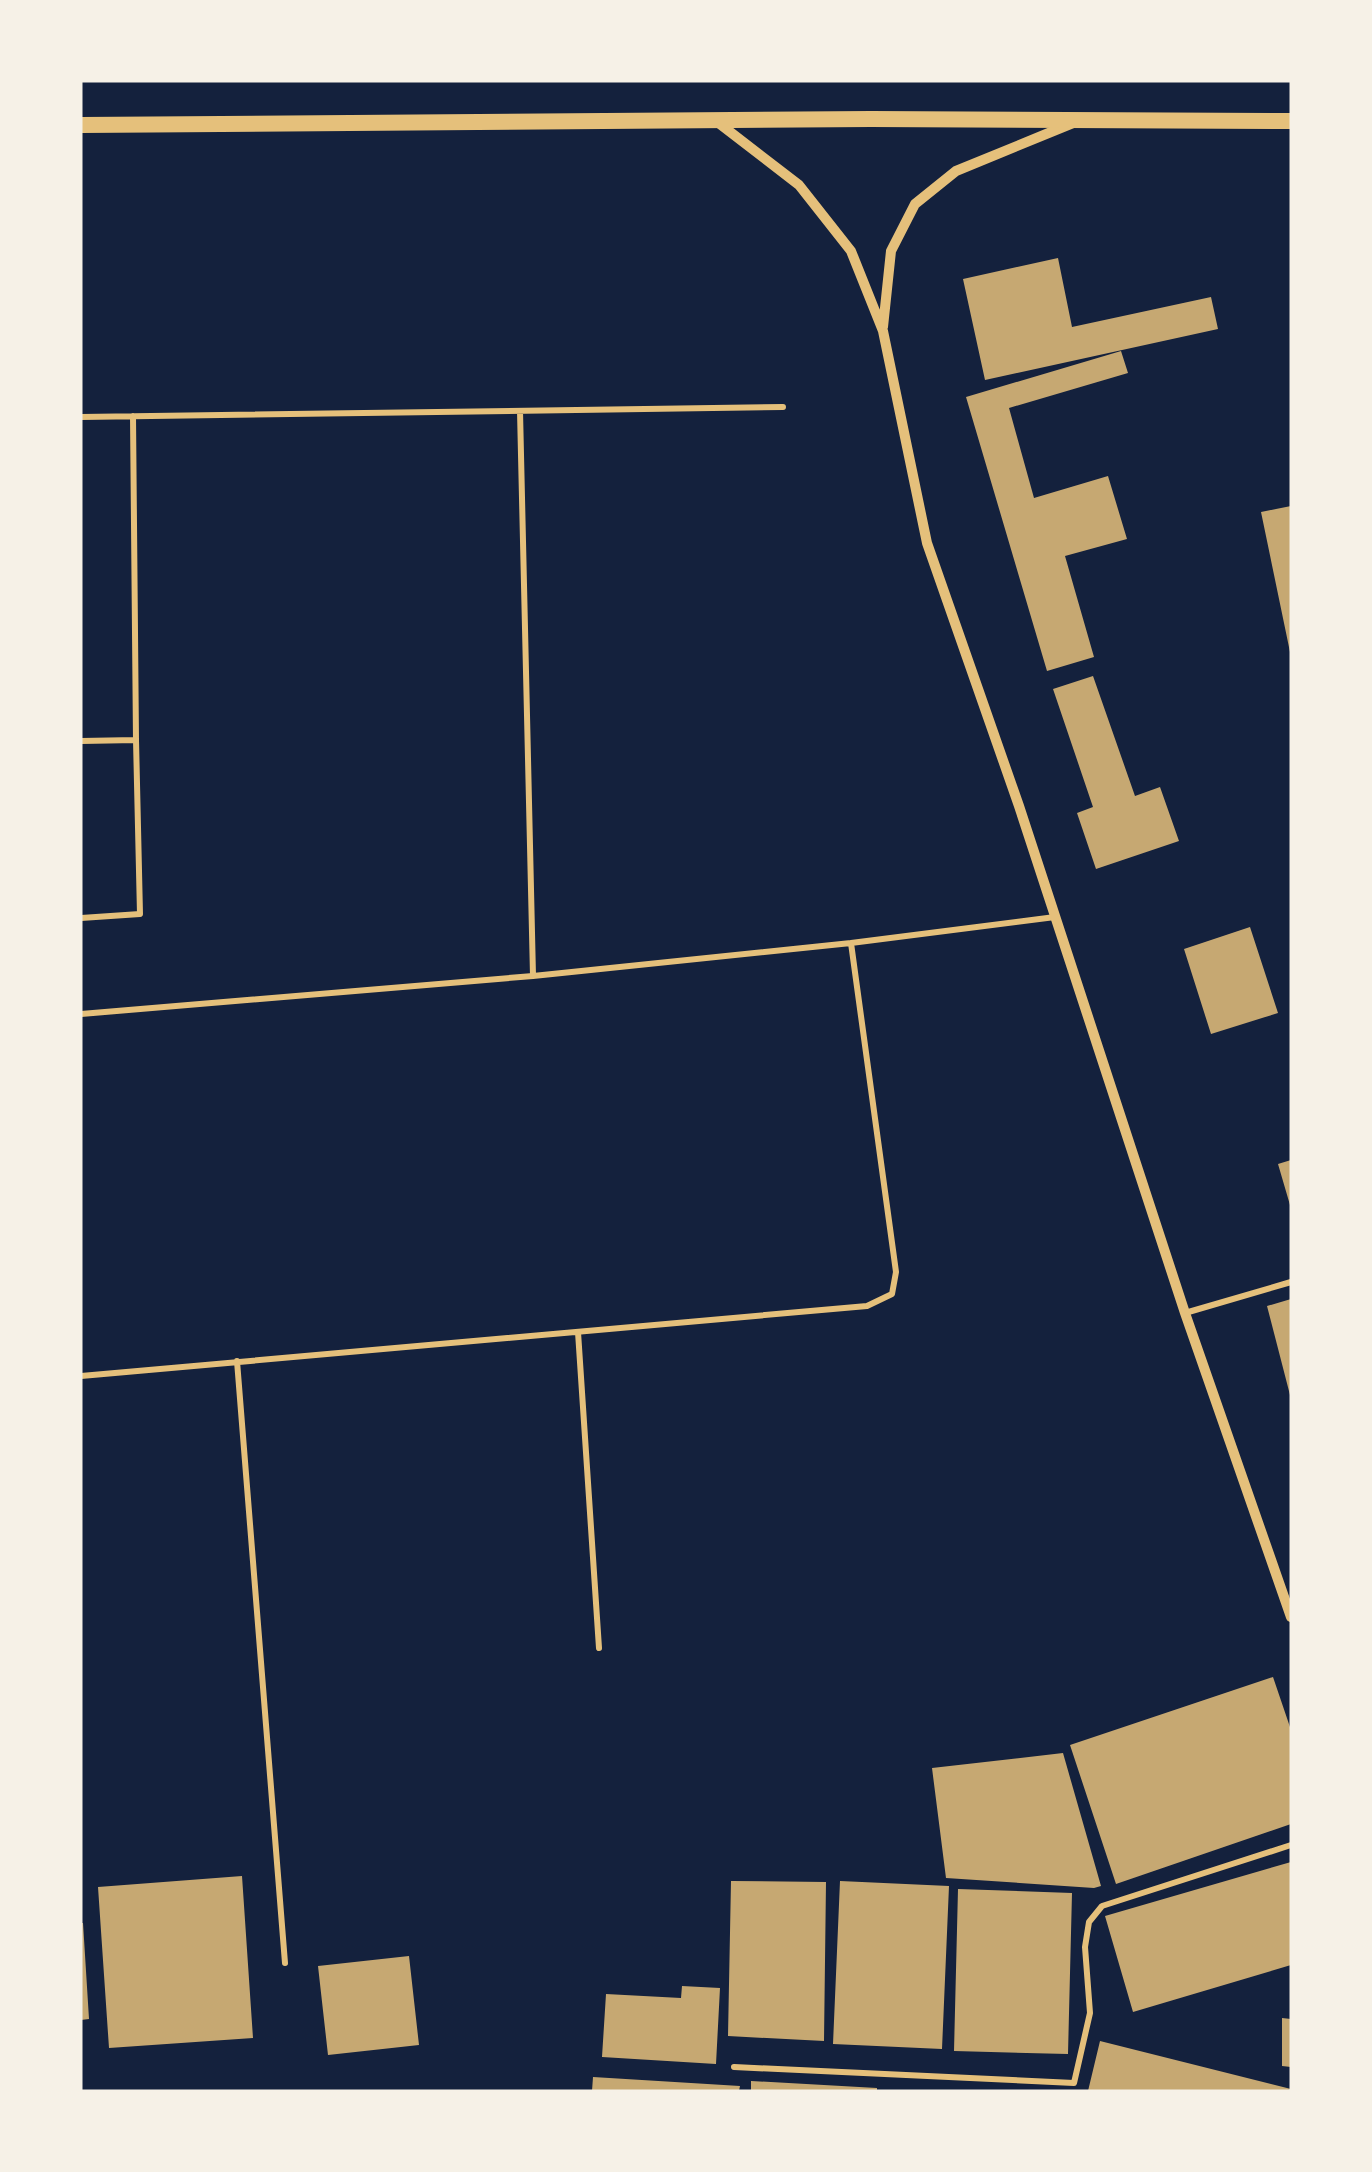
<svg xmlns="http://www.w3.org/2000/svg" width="1372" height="2172" font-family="'Space Grotesk',sans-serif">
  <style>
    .building { fill: #c6a872 }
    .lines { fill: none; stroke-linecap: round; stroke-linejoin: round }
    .minor { stroke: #e5c07b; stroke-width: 6 }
    .tertiary { stroke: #e5c07b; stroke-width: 10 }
    .trunk { stroke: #e5c07b; stroke-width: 16 }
  </style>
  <rect width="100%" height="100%" fill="#14213d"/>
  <path class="building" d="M1058,258L1072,327L1211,297L1218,329L985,380L963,279Z
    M1121,351L1128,373L1009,408L1034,498L1108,476L1127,539L1065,556L1094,657L1047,671L966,397Z
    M1291,506V652H1290L1261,512Z
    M1093,676L1135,796L1160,787L1179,841L1096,869L1077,813L1093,807L1053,689Z
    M1250,927L1278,1013L1211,1034L1184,949Z
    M1291,1160V1205H1290L1278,1164Z
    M1291,1299V1395H1290L1267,1306Z
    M1273,1677L1291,1730V1824L1116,1884L1070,1745Z
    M1063,1753L1101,1886L1094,1888L946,1878L932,1768Z
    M1291,1862V1965L1133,2012L1105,1916Z
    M242,1876L253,2038L109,2048L98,1887Z
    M731,1881L826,1882L824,2041L728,2036Z
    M840,1881L949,1886L942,2049L833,2044Z
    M958,1889L1072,1893L1068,2054L954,2051Z
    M81,1923H83L89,2019L81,2020Z
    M409,1956L419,2045L328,2055L318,1966Z
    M682,1986L720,1988L716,2064L602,2057L606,1994L681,1998Z
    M1282,2018L1291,2019V2067L1282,2066Z
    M1100,2041L1291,2089V2091H1088Z
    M593,2077L740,2086L739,2091H592Z
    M751,2081L877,2088V2091H751Z"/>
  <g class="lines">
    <path class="minor" d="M520,411L533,976L851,943L1055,917
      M133,416L136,740
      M81,417L783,407
      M81,741L136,740L140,914L81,918
      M81,1014L533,976
      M1185,1313L1291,1282
      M578,1332L599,1648
      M237,1361L285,1963
      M81,1376L867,1306L892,1294L896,1272L851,943
      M734,2067L1074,2083L1090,2013L1085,1947L1089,1922L1102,1906L1291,1845"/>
    <path class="tertiary" d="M716,121L799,185L851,251L883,331L927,543L1019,806L1185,1313L1291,1617
      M883,327L891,251L915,204L956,171L1073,123"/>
    <path class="trunk" d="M81,125L871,119L1291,121"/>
  </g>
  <rect width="1372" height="2172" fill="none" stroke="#f6f1e7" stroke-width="165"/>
</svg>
